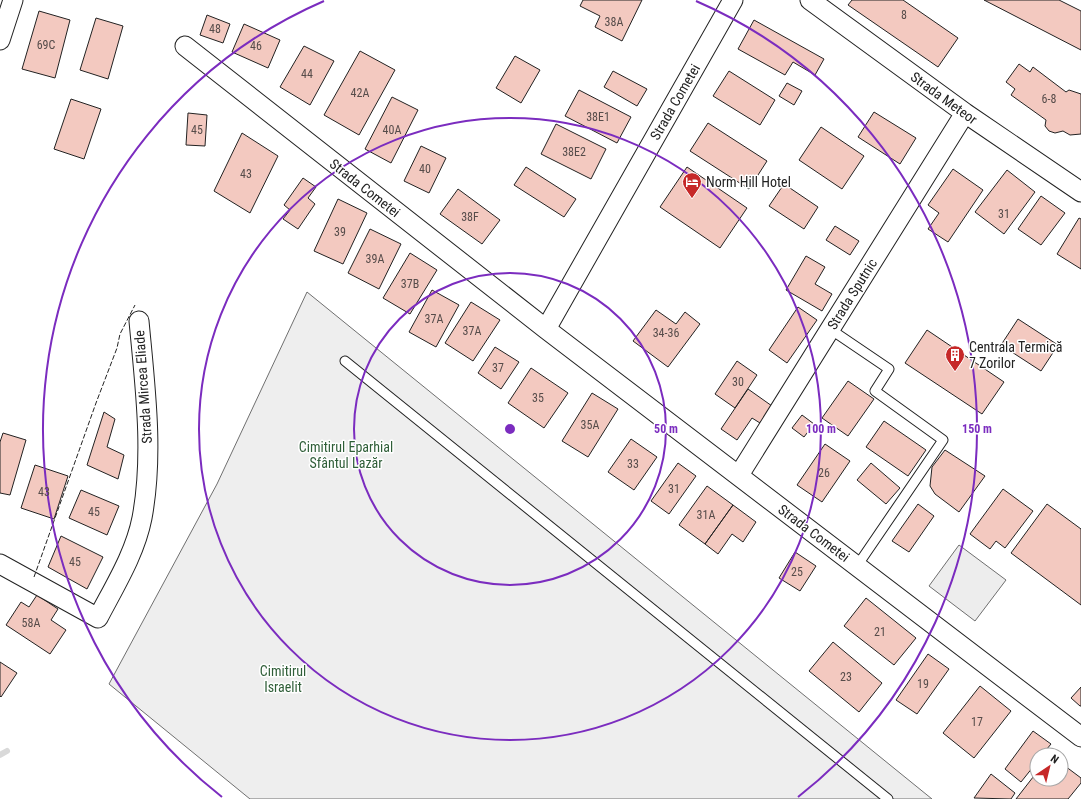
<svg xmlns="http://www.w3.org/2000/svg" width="1081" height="799" font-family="'Roboto Condensed',sans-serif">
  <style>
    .green { fill: #eee; stroke: #6f6f6f }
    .parking { fill: #ededed; stroke: #6f6f6f }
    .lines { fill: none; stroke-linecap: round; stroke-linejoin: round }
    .stream { stroke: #d9d9d9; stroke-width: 6 }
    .building { fill: #f3c9c0; stroke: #222 }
    .service-casing { stroke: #222; stroke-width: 11 }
    .minor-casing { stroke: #222; stroke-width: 21 }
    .service { stroke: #fff; stroke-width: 9 }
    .minor { stroke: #fff; stroke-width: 19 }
    .fence { stroke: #222; stroke-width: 1; stroke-dasharray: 5 2; stroke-linecap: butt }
    .ring { fill: none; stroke: #7b2cbf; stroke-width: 2 }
    .labels { text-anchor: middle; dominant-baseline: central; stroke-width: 3; stroke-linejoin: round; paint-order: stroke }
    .number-label { font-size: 12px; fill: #564c4a }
    .street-label { font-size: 14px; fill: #222; stroke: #fff }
    .poi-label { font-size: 14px; fill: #222; stroke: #fff; text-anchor: start }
    .park-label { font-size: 14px; fill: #2f5e38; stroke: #fff }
    .centre { fill: #7b2cbf; stroke: #fff; stroke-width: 2 }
    .ring-label { font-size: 12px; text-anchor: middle; font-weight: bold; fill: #7b2cbf; stroke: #fff; stroke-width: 3; stroke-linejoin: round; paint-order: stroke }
  </style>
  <rect width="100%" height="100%" fill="#fff"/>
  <path class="green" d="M307,292L932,799H250L109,684L217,484Z"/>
  <path class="parking" d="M959,545L1006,580L975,621L929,586Z"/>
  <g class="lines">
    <path class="stream" d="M0,755L7,751"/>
  </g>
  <path class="building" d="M583,0H642L622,41L595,27L600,16L580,6Z
    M852,0H903L958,38L938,67L848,5Z
    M984,0H1059L1081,11V50Z
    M39,11L70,20L55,78L22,69Z
    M207,15L230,24L223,43L200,35Z
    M96,18L123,26L108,79L80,70Z
    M754,20L824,59L815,75L793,62L785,75L738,49Z
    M244,24L280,40L268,68L232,52Z
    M304,46L334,61L310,105L280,87Z
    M360,51L395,70L359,135L324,115Z
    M515,56L540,70L521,103L496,88Z
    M1019,64L1030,72L1033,67L1066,92L1069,90L1081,94V134L1070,135L1063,131L1055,133L1049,131L1045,126L1046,120L1011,95L1015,89L1006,82Z
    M613,71L647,89L637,106L604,87Z
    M729,71L775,100L760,125L713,96Z
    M787,83L802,91L794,105L779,96Z
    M579,90L631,117L617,143L565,116Z
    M392,97L418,110L391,163L365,149Z
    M71,99L101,109L84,159L54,149Z
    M874,112L916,138L900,164L858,137Z
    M188,113L207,115L205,146L186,145Z
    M708,123L767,161L749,189L690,151Z
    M556,124L606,149L591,179L541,154Z
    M821,127L864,156L842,189L799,160Z
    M242,133L278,156L250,213L214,191Z
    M421,146L446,158L429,193L404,181Z
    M526,167L576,199L564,217L514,185Z
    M687,167L747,208L720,248L660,207Z
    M953,169L983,190L948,242L928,229L939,213L928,205Z
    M1007,170L1035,192L1004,234L975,212Z
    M303,178L316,187L308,198L315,204L298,229L283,219L290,210L284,205Z
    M784,184L818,207L804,229L769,206Z
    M458,189L500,220L482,244L440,214Z
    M1041,196L1065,213L1041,245L1018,229Z
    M338,199L367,213L343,264L314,251Z
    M1079,218L1081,219V269L1057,254Z
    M835,226L859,241L850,255L826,240Z
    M370,229L401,244L379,289L348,273Z
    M410,253L437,270L410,314L383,298Z
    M806,256L825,267L815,284L832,294L822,311L786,290Z
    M432,290L459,305L436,347L409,332Z
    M471,302L500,320L473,361L445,343Z
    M798,307L817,320L787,363L769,350Z
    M656,310L676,324L685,312L700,324L668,367L633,341Z
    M1018,319L1058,345L1041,371L1001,345Z
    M927,330L1004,382L982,414L905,363Z
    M495,347L519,362L501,389L478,373Z
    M737,361L757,375L735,408L715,394Z
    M531,368L568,393L544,428L508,403Z
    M848,381L874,399L848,436L822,418Z
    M748,389L772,406L760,423L752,418L737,440L721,429Z
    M592,393L618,409L588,457L562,441Z
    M104,412L115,419L107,447L124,455L118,479L87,465Z
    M802,415L814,424L804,437L792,428Z
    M884,421L926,450L908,476L866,447Z
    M3,433L26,440L10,495L0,493V442Z
    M631,439L657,457L634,490L608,472Z
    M825,444L850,461L822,502L797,485Z
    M945,450L985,476L959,512L935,494L930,486L932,467Z
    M678,463L696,476L669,514L651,501Z
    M871,463L900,488L886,504L857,480Z
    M35,465L68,476L54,519L21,508Z
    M707,486L733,505L705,544L679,525Z
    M1003,489L1033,511L1005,548L996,541L990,549L970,534Z
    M81,490L119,506L107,535L69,518Z
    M918,504L934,516L909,552L892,541Z
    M1047,504L1081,529V605L1011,553Z
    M733,505L756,522L743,542L732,534L718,554L705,544Z
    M61,536L103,557L87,589L48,567Z
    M795,552L816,566L800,591L779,578Z
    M37,595L58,609L51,620L66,630L50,654L6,625L21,602L29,607Z
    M866,598L916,638L894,665L844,626Z
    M833,642L882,683L859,712L809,671Z
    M928,654L949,669L917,714L896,700Z
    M0,662L17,673L1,697L0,696Z
    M980,686L1011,711L974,758L943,733Z
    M1081,687V706H1080L1071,698Z
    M1033,731L1051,744L1042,755H1037V762L1021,782L1005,769Z
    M1061,763L1081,778V783L1068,799H1016L1037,772V779H1061Z
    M991,774L1015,793L1011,799L974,798Z"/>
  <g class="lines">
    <g class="service-casing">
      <path id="service" d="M830,329L889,369L875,391L943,440L857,566
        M345,361L888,799"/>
    </g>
    <g class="minor-casing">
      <path id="minor" d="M810,0L965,113L1081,192
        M0,40L13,0
        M185,46L546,329L1081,737
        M546,329L733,0
        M739,475L965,113
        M0,564L98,618C114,587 135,554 142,518C154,454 145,386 139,321"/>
    </g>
    <use href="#service" class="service"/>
    <use href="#minor" class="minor"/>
    <path class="fence" d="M34,577L96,403L117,348L120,334L135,305"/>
  </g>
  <g class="ring">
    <circle cx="510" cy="429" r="156"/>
    <circle cx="510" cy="429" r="311"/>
    <path d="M222 797A467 467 0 0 1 324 1M696 1A467 467 0 0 1 798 797"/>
  </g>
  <defs>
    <g id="hotel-pin" transform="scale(1)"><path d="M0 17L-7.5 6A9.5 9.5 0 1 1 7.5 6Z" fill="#c62828" stroke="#fff"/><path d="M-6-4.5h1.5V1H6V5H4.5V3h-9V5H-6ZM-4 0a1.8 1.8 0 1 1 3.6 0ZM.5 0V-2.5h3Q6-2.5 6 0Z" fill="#fff"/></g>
    <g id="building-pin" transform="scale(1)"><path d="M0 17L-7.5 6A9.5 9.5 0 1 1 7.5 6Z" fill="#c62828" stroke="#fff"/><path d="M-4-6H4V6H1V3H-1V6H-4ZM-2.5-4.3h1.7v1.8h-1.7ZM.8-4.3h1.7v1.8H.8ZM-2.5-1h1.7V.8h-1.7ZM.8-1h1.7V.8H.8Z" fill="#fff"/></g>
  </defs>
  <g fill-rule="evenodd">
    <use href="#hotel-pin" x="692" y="182"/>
    <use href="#building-pin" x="955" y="355"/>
  </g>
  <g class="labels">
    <g class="number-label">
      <text x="904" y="15">8</text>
      <text x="614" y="22">38A</text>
      <text x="215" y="29">48</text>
      <text x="46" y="45">69C</text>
      <text x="256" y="46">46</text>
      <text x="307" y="74">44</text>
      <text x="360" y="93">42A</text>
      <text x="1049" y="99">6-8</text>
      <text x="598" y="117">38E1</text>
      <text x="197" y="130">45</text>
      <text x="392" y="130">40A</text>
      <text x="574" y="152">38E2</text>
      <text x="425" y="169">40</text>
      <text x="246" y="174">43</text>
      <text x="1004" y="214">31</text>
      <text x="470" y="217">38F</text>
      <text x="340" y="232">39</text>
      <text x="375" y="259">39A</text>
      <text x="410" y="284">37B</text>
      <text x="434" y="319">37A</text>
      <text x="472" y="331">37A</text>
      <text x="666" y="333">34-36</text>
      <text x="498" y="368">37</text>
      <text x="738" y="382">30</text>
      <text x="538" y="398">35</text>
      <text x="590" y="425">35A</text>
      <text x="633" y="464">33</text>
      <text x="824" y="473">26</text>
      <text x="674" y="489">31</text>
      <text x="44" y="492">43</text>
      <text x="94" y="512">45</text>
      <text x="706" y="515">31A</text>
      <text x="75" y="562">45</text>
      <text x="797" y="572">25</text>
      <text x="31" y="623">58A</text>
      <text x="880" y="632">21</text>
      <text x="846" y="677">23</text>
      <text x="923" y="684">19</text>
      <text x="977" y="722">17</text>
    </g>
    <g class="street-label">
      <text transform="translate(944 98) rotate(36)">Strada Meteor</text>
      <text transform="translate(675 102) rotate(-60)">Strada Cometei</text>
      <text transform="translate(365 188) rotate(38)">Strada Cometei</text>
      <text transform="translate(852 294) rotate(-58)">Strada Sputnic</text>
      <text transform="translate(143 387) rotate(-94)">Strada Mircea Eliade</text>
      <text transform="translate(814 533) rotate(37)">Strada Cometei</text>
    </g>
    <g class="poi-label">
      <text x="706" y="182">Norm Hill Hotel</text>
      <text x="969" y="347">Centrala Termică<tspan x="969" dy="16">7 Zorilor</tspan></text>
    </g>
    <g class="park-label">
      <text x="346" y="447">Cimitirul Eparhial<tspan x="346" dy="16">Sfântul Lazăr</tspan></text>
      <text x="283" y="671">Cimitirul<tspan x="283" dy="16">Israelit</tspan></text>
    </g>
  </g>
  <circle cx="510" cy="429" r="6" class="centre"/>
  <g class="ring-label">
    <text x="666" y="433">50 m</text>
    <text x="821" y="433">100 m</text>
    <text x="977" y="433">150 m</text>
  </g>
  <g transform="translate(1049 767) rotate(35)"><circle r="19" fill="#ffffff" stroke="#a7a7a7"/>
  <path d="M0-3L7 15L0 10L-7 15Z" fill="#c62828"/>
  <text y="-6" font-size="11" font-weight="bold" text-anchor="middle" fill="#222222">N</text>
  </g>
</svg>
